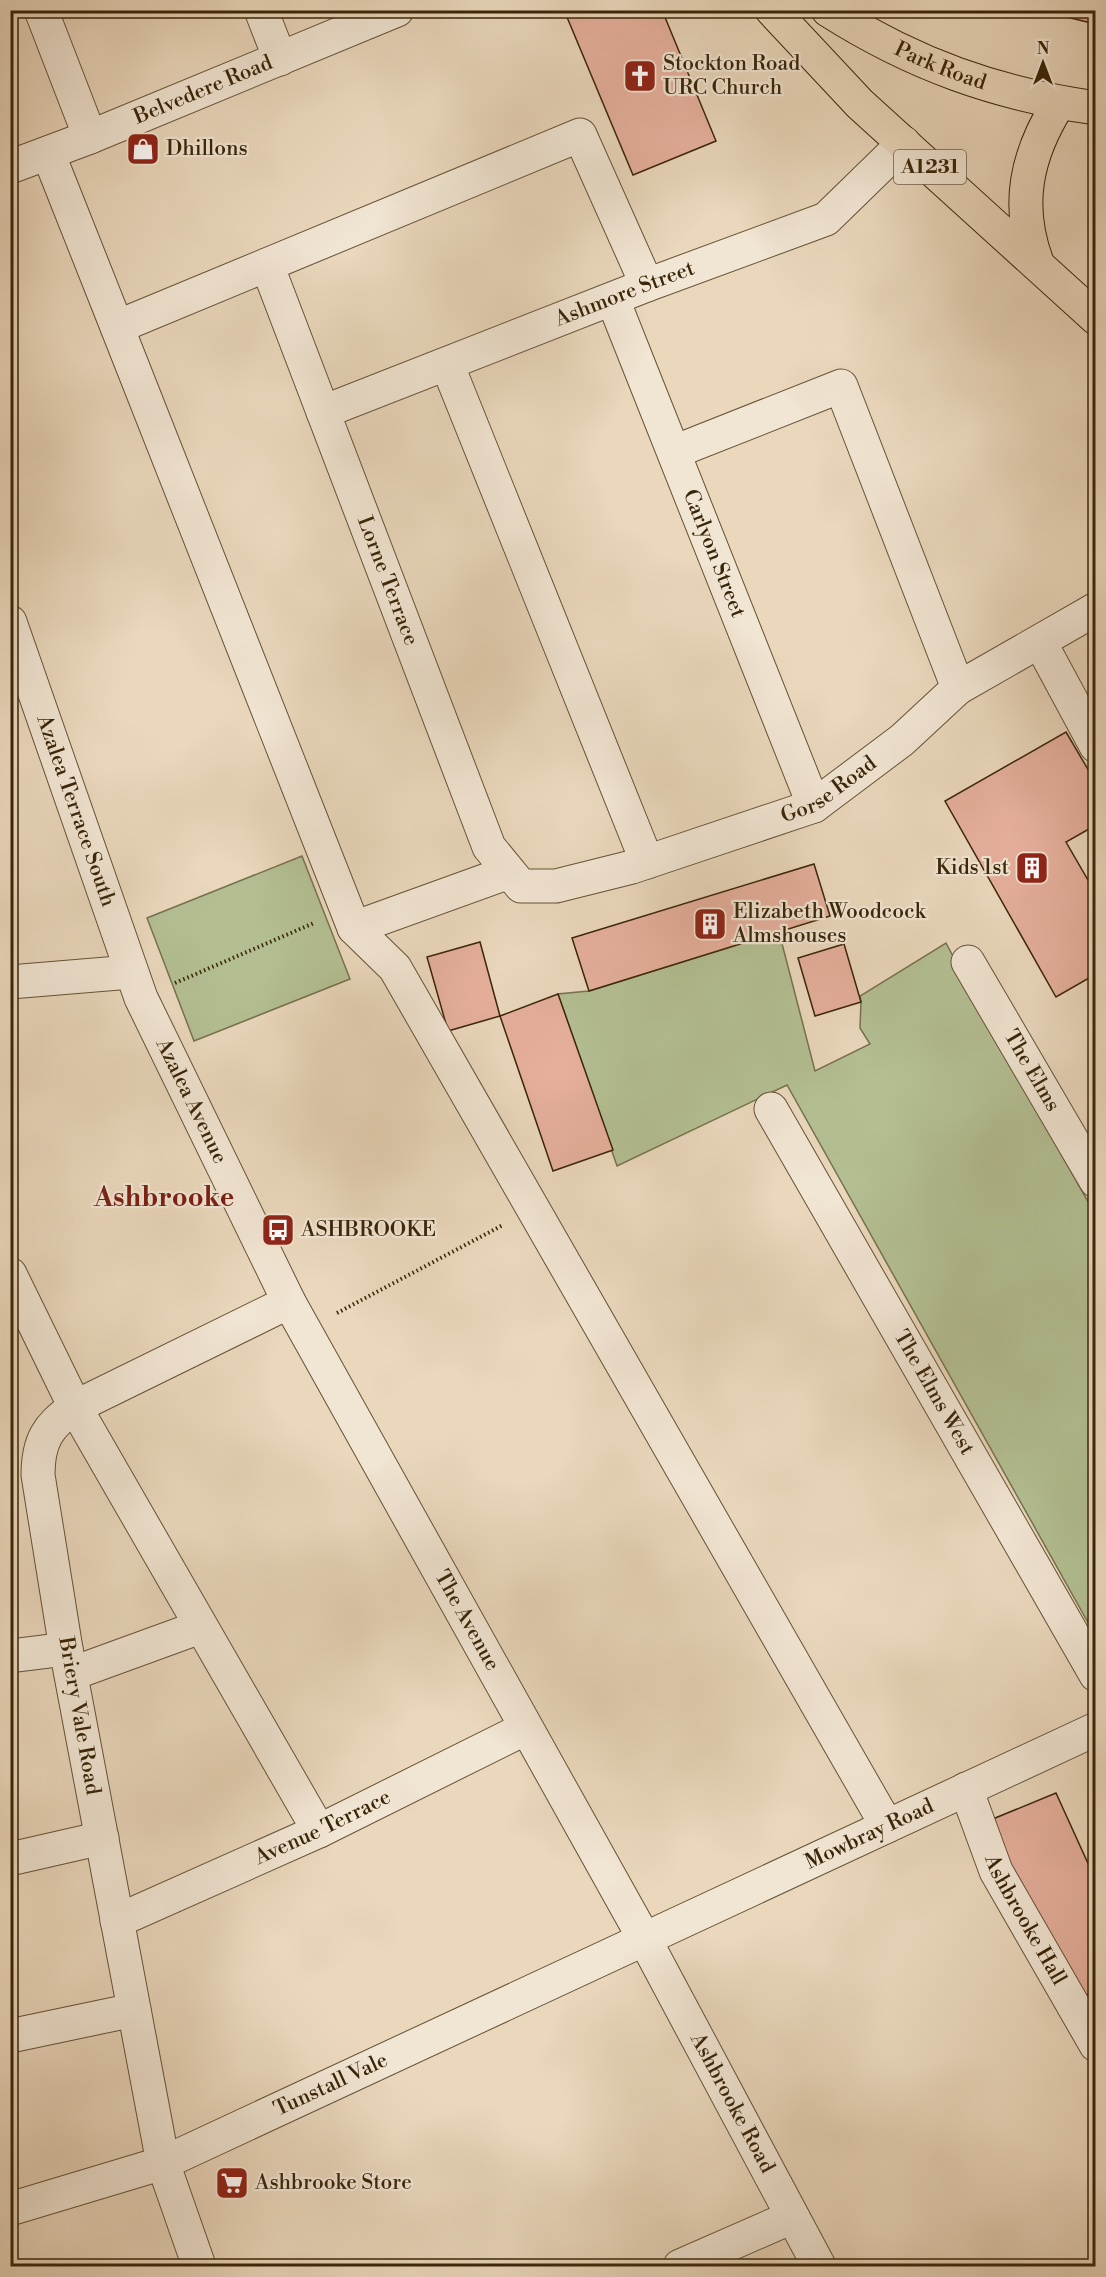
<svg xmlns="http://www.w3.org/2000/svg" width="1106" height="2277" font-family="'Libre Bodoni',serif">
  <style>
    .green { fill: #b3bf93; stroke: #76724e; stroke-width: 1.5 }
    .building { fill: #e5af9c; stroke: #392508; stroke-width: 1.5 }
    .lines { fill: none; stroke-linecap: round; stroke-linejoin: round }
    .minor-casing { stroke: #655235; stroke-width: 35 }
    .highway-casing { stroke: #392508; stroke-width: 35 }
    .path { stroke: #392508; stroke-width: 4; stroke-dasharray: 1.5 3; stroke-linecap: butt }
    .minor { stroke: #f1e5d3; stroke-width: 33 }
    .highway { stroke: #ead7bc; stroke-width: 33 }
    .labels { text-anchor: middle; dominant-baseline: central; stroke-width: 4.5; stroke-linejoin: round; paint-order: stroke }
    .shield { fill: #f1e5d3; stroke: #705f45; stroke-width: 1.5 }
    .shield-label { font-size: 20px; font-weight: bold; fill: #392508 }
    .poi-label { font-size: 21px; fill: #392508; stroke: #f1e5d3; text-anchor: start }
    .street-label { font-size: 21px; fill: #392508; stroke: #f1e5d3 }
    .district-label { font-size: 27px; font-weight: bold; fill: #7a1f14; stroke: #f1e5d3 }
  </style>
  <rect width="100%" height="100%" fill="#ead7bc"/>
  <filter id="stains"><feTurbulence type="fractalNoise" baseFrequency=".00333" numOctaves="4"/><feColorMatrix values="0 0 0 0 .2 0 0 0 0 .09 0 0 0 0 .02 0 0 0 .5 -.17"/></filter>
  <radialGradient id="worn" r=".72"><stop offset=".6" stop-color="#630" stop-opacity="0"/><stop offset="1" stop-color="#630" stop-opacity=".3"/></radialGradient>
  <path class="green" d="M302,856L350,979L194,1041L147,918Z
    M779,932L815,1071L870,1044L860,1028L861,1002L860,996L946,943L1009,1062L1095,1214V1635L787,1085L617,1166L558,994L589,991Z"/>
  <path class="building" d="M564,10H662L716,141L633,175Z
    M1038,10H1096V24L1083,21Z
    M1066,732L1096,783V825L1066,842L1096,894V974L1056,997L945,801Z
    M814,864L830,916L589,991L572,938Z
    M480,942L500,1016L448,1031L427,957Z
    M844,944L861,1002L815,1016L798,958Z
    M558,994L613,1150L553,1171L500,1016Z
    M1056,1793L1096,1881V1991L1077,1999L988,1821Z"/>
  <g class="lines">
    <g class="minor-casing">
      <g id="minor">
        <path d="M41,10L90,137"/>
        <path d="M261,10L280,59"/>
        <path d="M48,153L117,327L580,135L647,285"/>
        <path id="s1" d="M10,167L90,137L397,10"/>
        <path id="s2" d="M267,265L489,847L521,886H556L632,867L814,806L902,740L958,688L1096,609"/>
        <path id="s3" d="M613,300L814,806"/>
        <path d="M117,327L354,928L395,968L887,1826"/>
        <path d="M447,364L647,862"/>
        <path id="s4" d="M323,412L647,285L826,219L904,143"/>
        <path d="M674,452L841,386L958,688"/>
        <path id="s5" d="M10,622L141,998L289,1302L645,1940L819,2266"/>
        <path d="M1040,642L1096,746"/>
        <path d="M354,928L509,872"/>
        <path id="s6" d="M968,962L1096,1181"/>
        <path d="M10,982L131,972"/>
        <path id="s7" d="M771,1109L1096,1675"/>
        <path d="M10,1274L75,1407L319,1831"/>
        <path d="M10,1656L66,1649"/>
        <path d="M71,1674L200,1627"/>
        <path id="s8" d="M966,1789L996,1871L1096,2045"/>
        <path d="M10,1859L102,1838"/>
        <path id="s9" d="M117,1921L319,1831L526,1728"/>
        <path d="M10,2036L134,2010"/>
        <path id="s10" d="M10,2209L163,2163L1096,1729"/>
        <path d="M199,2266L163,2163L66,1649L38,1475C38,1441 48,1425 75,1407L289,1302"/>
        <path d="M680,2266L792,2217"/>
      </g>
    </g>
    <g class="highway-casing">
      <g id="highway">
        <path d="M772,10L860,104L1096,318"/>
        <path id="s11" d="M828,10C913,64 996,94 1096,108"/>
        <path d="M1038,265C1015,206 1026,155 1059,103"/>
      </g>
    </g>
    <path class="path" d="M175,983L314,923
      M337,1313L503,1225"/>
    <use href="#minor" class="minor"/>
    <use href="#highway" class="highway"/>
  </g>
  <defs>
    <g id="church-square" transform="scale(1.725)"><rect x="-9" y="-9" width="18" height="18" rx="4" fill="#8f2418" stroke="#f1e5d3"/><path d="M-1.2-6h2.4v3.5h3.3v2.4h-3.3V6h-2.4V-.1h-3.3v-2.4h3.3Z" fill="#fff"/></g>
    <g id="shop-square" transform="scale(1.725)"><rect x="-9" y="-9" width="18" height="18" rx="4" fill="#8f2418" stroke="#f1e5d3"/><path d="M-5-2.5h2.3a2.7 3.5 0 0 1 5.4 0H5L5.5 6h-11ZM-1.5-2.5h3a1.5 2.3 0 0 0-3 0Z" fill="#fff"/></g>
    <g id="building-square" transform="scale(1.725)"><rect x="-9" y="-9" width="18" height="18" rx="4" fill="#8f2418" stroke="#f1e5d3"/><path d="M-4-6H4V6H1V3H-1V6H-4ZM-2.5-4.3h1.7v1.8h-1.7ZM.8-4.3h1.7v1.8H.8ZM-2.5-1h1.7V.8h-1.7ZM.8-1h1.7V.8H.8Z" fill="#fff"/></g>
    <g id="bus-square" transform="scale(1.725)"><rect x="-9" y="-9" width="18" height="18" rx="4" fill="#8f2418" stroke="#f1e5d3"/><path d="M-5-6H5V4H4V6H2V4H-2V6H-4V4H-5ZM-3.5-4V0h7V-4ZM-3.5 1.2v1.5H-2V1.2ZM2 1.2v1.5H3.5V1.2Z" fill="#fff"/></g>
    <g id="supermarket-square" transform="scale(1.725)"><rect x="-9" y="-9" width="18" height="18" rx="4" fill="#8f2418" stroke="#f1e5d3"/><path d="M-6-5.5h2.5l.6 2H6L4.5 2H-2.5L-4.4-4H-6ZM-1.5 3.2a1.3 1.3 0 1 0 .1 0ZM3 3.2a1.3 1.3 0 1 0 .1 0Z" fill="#fff"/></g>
  </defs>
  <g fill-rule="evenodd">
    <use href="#church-square" x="640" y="76"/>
    <use href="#shop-square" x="143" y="149"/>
    <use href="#building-square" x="1032" y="868"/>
    <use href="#building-square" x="710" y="924"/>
    <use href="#bus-square" x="278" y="1230"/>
    <use href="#supermarket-square" x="232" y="2183"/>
  </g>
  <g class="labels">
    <rect class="shield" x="894" y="150" width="72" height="34" rx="4.5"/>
    <g class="shield-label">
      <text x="930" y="167">A1231</text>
    </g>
    <g class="poi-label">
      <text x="663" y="64">Stockton Road<tspan x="663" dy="24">URC Church</tspan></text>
      <text x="166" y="149">Dhillons</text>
      <text x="1009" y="868" text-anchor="end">Kids 1st</text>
      <text x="733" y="912">Elizabeth Woodcock<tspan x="733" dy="24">Almshouses</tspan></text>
      <text x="301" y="1230">ASHBROOKE</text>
      <text x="255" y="2183">Ashbrooke Store</text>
    </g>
    <g class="street-label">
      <text stroke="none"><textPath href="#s11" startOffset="126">Park Road</textPath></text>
      <text stroke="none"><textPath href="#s1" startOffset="208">Belvedere Road</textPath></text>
      <text stroke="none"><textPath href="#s4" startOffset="324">Ashmore Street</textPath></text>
      <text stroke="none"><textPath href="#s3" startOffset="273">Carlyon Street</textPath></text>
      <text stroke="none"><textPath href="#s2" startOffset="338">Lorne Terrace</textPath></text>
      <text stroke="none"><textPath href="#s2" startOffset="999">Gorse Road</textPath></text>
      <text stroke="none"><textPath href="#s5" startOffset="200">Azalea Terrace South</textPath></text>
      <text stroke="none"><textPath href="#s6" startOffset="126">The Elms</textPath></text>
      <text stroke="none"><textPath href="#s5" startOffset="513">Azalea Avenue</textPath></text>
      <text stroke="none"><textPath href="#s7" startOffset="327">The Elms West</textPath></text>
      <text stroke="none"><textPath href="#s5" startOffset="1101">The Avenue</textPath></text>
      <text transform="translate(79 1716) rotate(80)">Briery Vale Road</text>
      <text stroke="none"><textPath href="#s9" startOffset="226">Avenue Terrace</textPath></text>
      <text stroke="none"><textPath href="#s10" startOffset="939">Mowbray Road</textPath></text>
      <text stroke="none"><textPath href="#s8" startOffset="144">Ashbrooke Hall</textPath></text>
      <text stroke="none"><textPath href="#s10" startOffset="345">Tunstall Vale</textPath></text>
      <text stroke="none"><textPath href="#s5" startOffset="1652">Ashbrooke Road</textPath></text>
    </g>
    <g class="district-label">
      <text x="164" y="1198">Ashbrooke</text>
    </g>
  </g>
  <rect width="1106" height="2277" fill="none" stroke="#ead7bc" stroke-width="36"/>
  <rect x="12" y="12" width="1082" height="2253" fill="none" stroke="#392508" stroke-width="3"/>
  <rect x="18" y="18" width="1070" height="2241" fill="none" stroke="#392508" stroke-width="1.5"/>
  <g transform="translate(1043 63)" stroke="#f1e5d3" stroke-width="4.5" paint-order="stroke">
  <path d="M0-4.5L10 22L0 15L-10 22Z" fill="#392508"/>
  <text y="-9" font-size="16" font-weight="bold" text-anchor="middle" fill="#392508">N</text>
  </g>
  <rect width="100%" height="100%" filter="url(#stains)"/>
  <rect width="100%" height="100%" fill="url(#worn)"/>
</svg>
